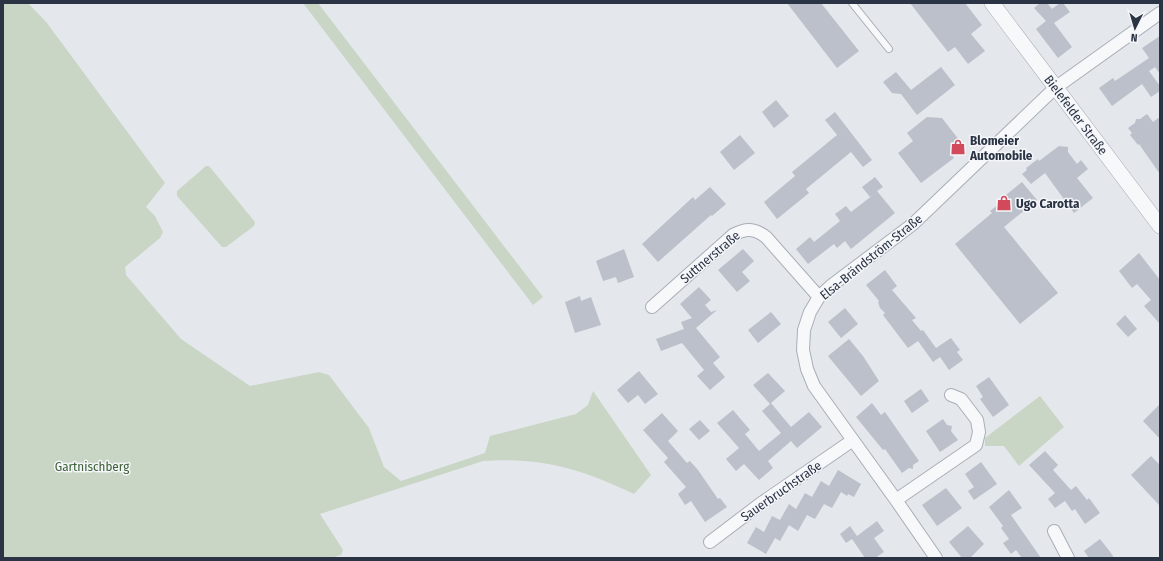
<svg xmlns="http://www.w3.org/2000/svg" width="1163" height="561" font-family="'Fira Sans Condensed',sans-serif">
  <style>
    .green { fill: #c9d6c5 }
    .building { fill: #bbc0ca }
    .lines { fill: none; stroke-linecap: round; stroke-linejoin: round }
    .service-casing { stroke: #a9aeb7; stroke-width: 8 }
    .minor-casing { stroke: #a9aeb7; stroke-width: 14 }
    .tertiary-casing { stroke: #a9aeb7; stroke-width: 16 }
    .service { stroke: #f7f8fa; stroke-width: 6 }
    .minor { stroke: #f7f8fa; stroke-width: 12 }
    .tertiary { stroke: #f7f8fa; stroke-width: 15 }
    .labels { text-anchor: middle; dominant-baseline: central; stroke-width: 3; stroke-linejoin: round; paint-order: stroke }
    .street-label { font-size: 13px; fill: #2b3445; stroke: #f4f6f9 }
    .poi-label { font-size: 13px; font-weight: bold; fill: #2b3445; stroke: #f4f6f9; text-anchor: start }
    .park-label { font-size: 13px; fill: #3f6138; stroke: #f4f6f9 }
  </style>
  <rect width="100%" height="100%" fill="#e4e7ec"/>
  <path class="green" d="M3,3H28L47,23L165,183L146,207L155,216L163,232L160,238L125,267L126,275L181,339L250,386L319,372L329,375L369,428L384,467L401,481L485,453L490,436L576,414L588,405L593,391L651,475L634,494C581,469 542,457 483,461L320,514L343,550L341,555L331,558H3Z
    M303,3H318L543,297L533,305Z
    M206,166H209L255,222L254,226L226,247H222L177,196V191Z
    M1040,396L1064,427L1019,466L1004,446H985V438Z"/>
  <path class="building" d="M787,3H821L859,51L837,68Z
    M910,3H965L982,25L971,34L985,51L968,64L955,47L948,52Z
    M1040,3H1047L1052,9L1060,3H1063L1070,12L1054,23L1072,47L1058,58L1036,29L1046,21L1034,8Z
    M1160,36V74L1155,67L1149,71L1160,86V91L1151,97L1142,84L1112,106L1099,88L1113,78L1115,81L1149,58L1142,48Z
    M941,67L955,85L917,115L901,94L892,93L883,82L896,72L911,90Z
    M776,100L789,116L774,128L762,112Z
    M835,112L872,160L863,167L851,152L806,189L809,193L777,219L764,202L795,176L792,172L837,135L825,120Z
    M1147,114L1153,122L1160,117V174L1139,144L1138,145L1130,135L1132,133L1128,128L1135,123L1136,119H1140Z
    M927,117L942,118L963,145L951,154L954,158L921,183L898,153L913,141L907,133Z
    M740,135L755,153L734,170L720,152Z
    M1059,146L1068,147V152L1077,164L1081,160L1088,169L1077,178L1093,198L1074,213L1045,173L1031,184L1022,174L1027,170L1026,168L1038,159L1039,161Z
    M875,177L883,187L877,191L895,213L851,249L845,241L837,248L834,244L808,264L796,249L810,237L814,242L840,221L835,214L846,206L851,212L873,195L870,197L862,187Z
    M1022,182L1037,200L1004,227L1058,293L1020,324L955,244L992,213L990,211L999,204L997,202Z
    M710,187L726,204L712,216L711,215L658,262L642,244L693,197L695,200Z
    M624,249L634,277L618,283L616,277L603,281L596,261Z
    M743,249L754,261L742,272L750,281L737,292L718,270Z
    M1139,253L1160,280V324L1144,306L1151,300L1137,284L1132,288L1119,271Z
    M885,270L897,286L892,290L916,318L912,320L921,331L923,330L936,348L951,338L960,350L957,352L963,360L949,370L940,357L933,362L918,341L908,348L883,315L885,313L880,308L878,302L879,301L866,285Z
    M699,287L711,300L705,305L711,312L717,310L696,328L720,357L713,363L725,377L710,390L697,376L704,370L682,343L661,351L656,339L684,329L681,322L692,318L680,304Z
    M580,296L581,301L591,297L601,325L575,333L565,302Z
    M845,308L858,324L841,338L828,322Z
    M771,312L781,324L758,343L748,330Z
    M1125,315L1137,329L1128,337L1116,324Z
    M849,339L863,356L879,381L861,396L828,356Z
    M639,371L658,394L645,404L638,395L628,403L617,390Z
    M768,373L785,391L771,403L791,427L809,412L822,427L797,448L791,441L768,461L773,468L759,480L744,464L736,471L726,459L739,448L717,423L733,410L750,430L745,434L759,451L781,433L762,411L770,404L753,385Z
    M989,377L1009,405L993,417L980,399L983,397L976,386Z
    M921,389L929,401L912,413L904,401Z
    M872,403L881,415L885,412L919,461L913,465V469L909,468L902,473L885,449L883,450L856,417Z
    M1160,404V439L1143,421Z
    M662,413L678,431L668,441L687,463L690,461L698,470L718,499L720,498L727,507L705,522L691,501L685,505L678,494L686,487L664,462L668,458L643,430Z
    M943,419L947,425L952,426L951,431L958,440L940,452L926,431Z
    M700,420L710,431L699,440L689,429Z
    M1045,451L1058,465L1053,470L1071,490L1076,486L1087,500L1089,498L1100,513L1085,524L1075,509L1072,511L1065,501L1055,508L1048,499L1055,493L1029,465Z
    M1151,456L1160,465V506L1131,475Z
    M981,462L997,484L974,500L968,491L974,487L965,474Z
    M838,470L861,484L854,497L848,494L847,496L841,492L832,508L824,504L815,519L807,515L798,531L789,525L780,541L775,538L766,554L747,543L756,527L764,532L772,516L780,520L789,504L796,509L805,493L812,497L821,481L829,486Z
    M946,488L962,508L937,526L922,505Z
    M1009,490L1022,508L1011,515L1041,558H1022L1016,550L1011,554L1003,543L1009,539L1001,528L1003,526L989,507Z
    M877,521L884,531L874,538L884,552L875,558H865L852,539L846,543L840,534L850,526L857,536Z
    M968,526L984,544L970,558H962L949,542Z
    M1100,539L1111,553L1114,558H1089L1084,551Z"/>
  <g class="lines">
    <g class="service-casing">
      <path id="service" d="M852,3L889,49"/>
    </g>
    <g class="minor-casing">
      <path id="minor" d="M652,307L733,235C746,228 754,228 766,237L819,297
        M896,500L976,445L979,432L977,420L961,399L951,395
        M1054,531L1068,558
        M710,542L760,504L853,440
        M936,558L896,500L814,386L807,369L803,350L804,330L810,312L819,297L832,285L913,224L1055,88L1160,13"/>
    </g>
    <g class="tertiary-casing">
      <path id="tertiary" d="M992,3L1160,226"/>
    </g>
    <use href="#service" class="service"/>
    <use href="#minor" class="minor"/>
    <use href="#tertiary" class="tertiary"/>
  </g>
  <defs>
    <g id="shop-bare" transform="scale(1.2)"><path d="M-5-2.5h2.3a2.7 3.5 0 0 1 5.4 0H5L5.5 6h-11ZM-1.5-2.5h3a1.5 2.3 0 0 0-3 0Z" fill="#d1495b" stroke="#f4f6f9" stroke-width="2.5" paint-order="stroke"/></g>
  </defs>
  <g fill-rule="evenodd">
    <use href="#shop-bare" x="958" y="147"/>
    <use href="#shop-bare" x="1004" y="203"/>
  </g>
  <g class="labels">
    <g class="street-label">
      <text transform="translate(1076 115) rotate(53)">Bielefelder Straße</text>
      <text transform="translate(710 257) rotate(-40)">Suttnerstraße</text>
      <text transform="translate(871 257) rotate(-39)">Elsa-Brändström-Straße</text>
      <text transform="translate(781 491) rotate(-35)">Sauerbruchstraße</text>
    </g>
    <g class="poi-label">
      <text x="970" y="140">Blomeier<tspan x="970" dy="15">Automobile</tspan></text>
      <text x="1016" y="203">Ugo Carotta</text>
    </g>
    <g class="park-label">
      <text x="92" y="466">Gartnischberg</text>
    </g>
  </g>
  <rect width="1163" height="561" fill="none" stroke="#2b3445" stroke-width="8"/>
  <g transform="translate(1135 28) rotate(185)" stroke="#f4f6f9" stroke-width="3" paint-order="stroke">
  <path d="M0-3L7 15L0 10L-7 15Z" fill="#2b3445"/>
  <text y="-6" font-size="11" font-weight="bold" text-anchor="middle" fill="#2b3445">N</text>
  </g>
</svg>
